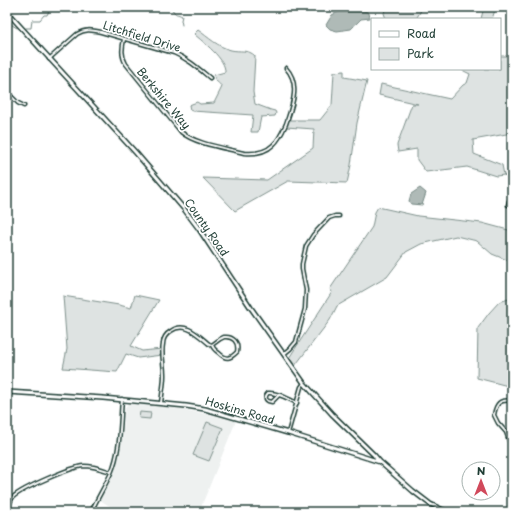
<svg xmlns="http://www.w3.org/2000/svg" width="519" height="519" font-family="'Playpen Sans',sans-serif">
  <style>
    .built { fill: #eef1f0 }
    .green { fill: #dee3e2; stroke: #7e908b }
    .water { fill: #afbab7; stroke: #758883 }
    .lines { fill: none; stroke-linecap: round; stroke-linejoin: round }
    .stream { stroke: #758883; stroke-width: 1 }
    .street-casing { stroke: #1f3d34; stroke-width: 5 }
    .secondary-casing { stroke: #1f3d34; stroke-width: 6 }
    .street { stroke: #fff; stroke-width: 2 }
    .secondary { stroke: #fff; stroke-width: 3 }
    .labels { text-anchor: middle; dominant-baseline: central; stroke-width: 3.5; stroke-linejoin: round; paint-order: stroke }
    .street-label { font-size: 11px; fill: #1f3d34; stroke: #fff }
  </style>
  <rect width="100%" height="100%" fill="#fff"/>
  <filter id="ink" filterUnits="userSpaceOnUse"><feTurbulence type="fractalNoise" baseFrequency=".025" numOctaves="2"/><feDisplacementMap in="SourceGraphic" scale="8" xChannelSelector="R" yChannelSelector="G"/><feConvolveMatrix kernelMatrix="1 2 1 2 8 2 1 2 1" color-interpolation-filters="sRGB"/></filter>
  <g filter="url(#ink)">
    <path class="built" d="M130,403L174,408L202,413L236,421L199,512H119L100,500L111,479L119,457L123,433L125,408L127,405Z"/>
    <path class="green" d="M386,7H423L416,19H386L384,13Z
      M484,7H496L492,19H481Z
      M198,30C208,37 218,47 231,50C239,52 249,49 255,56L253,92L255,104L271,110L275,111L276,113L275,116L261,117L258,132H251L253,115L192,111L190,110L189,105L197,102L200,104L214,103L222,87C219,82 215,83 214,75L225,72C226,59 203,42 194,34Z
      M500,56H512V133L473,140L474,154L502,165L504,175L496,176L467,167L426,172L417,160V149L398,152L397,145L412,104H418L379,95L381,84L450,99L463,85L467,83L470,74L462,70V69H500Z
      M344,71V77L367,81L357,123L351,165L347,183L288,181L235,211L203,178L267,180L313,148L314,129L286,127L289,120H320L332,105L334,72Z
      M378,207L418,216L482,223L512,231V262L492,254L477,241L456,236L421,244L406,252L387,277L337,306L330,320L294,367L289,358L332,292L330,289L372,227L375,212Z
      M135,295L159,300L131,346L142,351L162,349V355L138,358L126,354L117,372L63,368L67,349L63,296L119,305L131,308Z
      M512,298V387L477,378L478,328L489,313L499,302Z
      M140,412L151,413L150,419L139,418Z
      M207,422L223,428L209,461L193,455Z"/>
    <path class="water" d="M344,7L359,8L369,13L370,18L361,19L351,29L337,31L330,29L326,25L332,15L340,11Z
      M420,188L426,193L422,205L411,204L409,201L411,194Z"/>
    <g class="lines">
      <path class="stream" d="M173,7L172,9C176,16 177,13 182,16L181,20L182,25
        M7,21H9L12,25L17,28
        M26,28H31L32,20H40L44,15H47L49,11L54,10L58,7
        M504,175L512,182"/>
      <g class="street-casing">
        <path id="street" d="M7,8L9,7
          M124,39C122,48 121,56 126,64L181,132C195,144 225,148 244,153C255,154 265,153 273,145C279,140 283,131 286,124C292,106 301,84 286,68
          M49,59L77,34C85,29 91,30 101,32L174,53C188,59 198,68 210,78
          M7,92L18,103L24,106
          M508,205L509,201L512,199
          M224,337C233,336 239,342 237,352C230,359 226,360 219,353C215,350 213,349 212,345L220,339Z
          M284,354L290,349L296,342L305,309L306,290L302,269V264L306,246L313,235L329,218L335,216H339
          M279,395L272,402L268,401C265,399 265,396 268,393C278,392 288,399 297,403
          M512,401C499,399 496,404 494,415L498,423L506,432L512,449
          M161,403C162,394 164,384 164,375C164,365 161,354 163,344C163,338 166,334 171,331C185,321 198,335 209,344L212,345
          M288,433L301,387L304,383
          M7,511C9,506 10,501 13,497C23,488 71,467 84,466C94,466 102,469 111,472
          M91,512C97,499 105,486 111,473C121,450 120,423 122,399"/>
      </g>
      <g class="secondary-casing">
        <path id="secondary" d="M7,12L136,153L184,209L199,229L251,308L304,383L332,414L374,455L380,462
          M7,392L103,398L186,406L205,409L288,433L380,462L413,491L430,504L447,512"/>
      </g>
      <use href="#street" class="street"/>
      <use href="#secondary" class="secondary"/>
    </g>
  </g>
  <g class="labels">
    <g class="street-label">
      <text transform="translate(142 36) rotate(17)">Litchfield Drive</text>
      <text transform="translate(164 98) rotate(50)">Berkshire Way</text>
      <text transform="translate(207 227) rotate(55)">County Road</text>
      <text transform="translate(240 410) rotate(16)">Hoskins Road</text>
    </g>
  </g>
  <rect width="519" height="519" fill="none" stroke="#fff" stroke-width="24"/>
  <rect x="12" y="12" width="495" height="495" fill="none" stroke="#1f3d34" stroke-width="1.5" filter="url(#ink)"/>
  <rect x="371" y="18" width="130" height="52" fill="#ffffff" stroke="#a5b1ae"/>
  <rect x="379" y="31" width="20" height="6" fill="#ffffff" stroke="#a5b1ae"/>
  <text x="407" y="38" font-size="12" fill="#1f3d34">Road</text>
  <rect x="379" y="48" width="20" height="12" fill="#dee3e2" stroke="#a5b1ae"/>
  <text x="407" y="58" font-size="12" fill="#1f3d34">Park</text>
  <g transform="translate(481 481)"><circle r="19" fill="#ffffff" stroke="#a5b1ae"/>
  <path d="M0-3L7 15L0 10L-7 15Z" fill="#d1495b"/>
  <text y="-6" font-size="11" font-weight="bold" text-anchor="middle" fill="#1f3d34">N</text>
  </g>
</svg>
